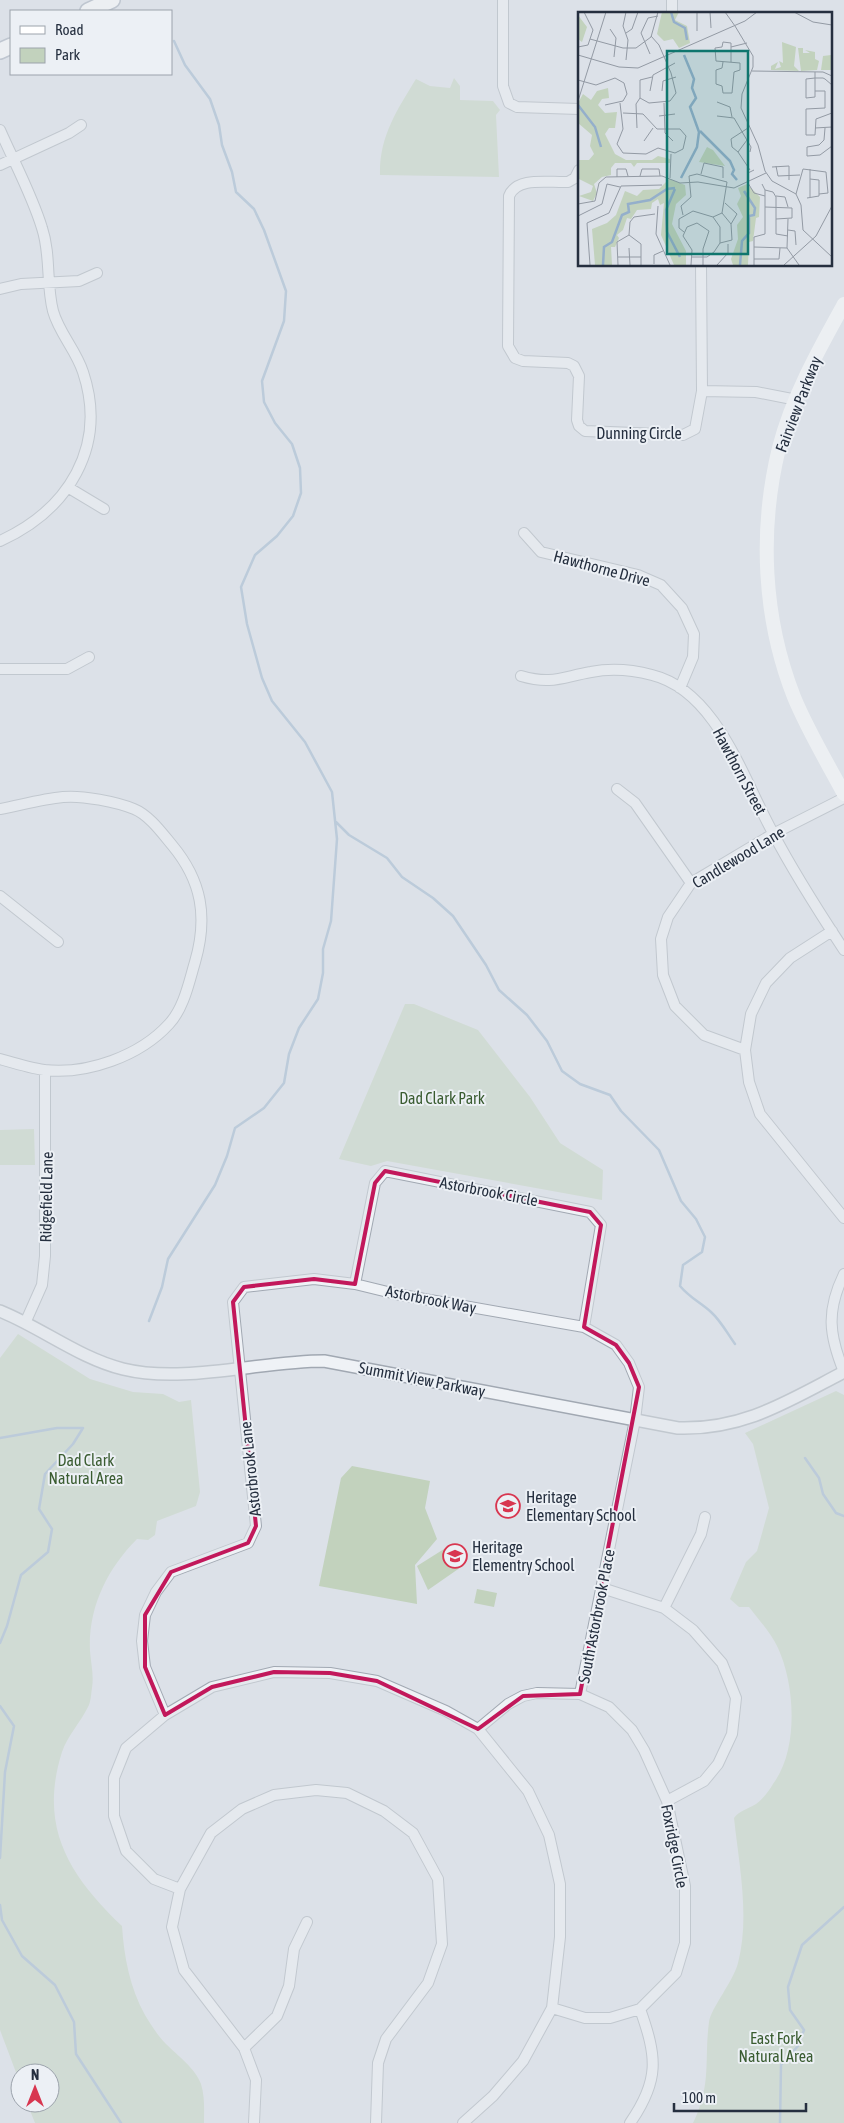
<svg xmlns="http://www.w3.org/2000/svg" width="844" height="2123" font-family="'Asap Condensed',sans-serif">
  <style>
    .green { fill: #c2d2bd }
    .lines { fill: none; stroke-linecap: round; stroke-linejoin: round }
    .stream { stroke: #94afcb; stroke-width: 2.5 }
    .minor-casing { stroke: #a1a8b2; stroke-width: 12 }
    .tertiary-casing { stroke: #a1a8b2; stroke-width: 14 }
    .primary-casing { stroke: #9ba5b4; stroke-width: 18 }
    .minor { stroke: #eff2f6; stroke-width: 10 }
    .tertiary { stroke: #eff2f6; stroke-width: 11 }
    .secondary { stroke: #fff; stroke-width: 14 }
    .primary { stroke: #fff; stroke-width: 15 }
    .marked { fill: none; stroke: #c2185b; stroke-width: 4; stroke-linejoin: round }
    .labels { text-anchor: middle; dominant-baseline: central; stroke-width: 4; stroke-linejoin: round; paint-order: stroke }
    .street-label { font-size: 16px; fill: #252f3f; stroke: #ecf0f5 }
    .park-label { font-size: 16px; fill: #3a5c31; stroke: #ecf0f5 }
    .poi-label { font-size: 16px; fill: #252f3f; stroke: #ecf0f5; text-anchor: start }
    .inset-river { fill: none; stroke: #94afcb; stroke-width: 2.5 }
    .inset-road { fill: none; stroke: #939aa4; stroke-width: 1 }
    .view { fill: #0f766e; fill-opacity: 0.15; stroke: #0f766e; stroke-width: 2.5 }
    .inset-edge { fill: none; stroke: #252f3f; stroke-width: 2.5 }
  </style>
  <rect width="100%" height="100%" fill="#dce1e8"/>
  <path class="green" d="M454,78L460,86V100L493,101L500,110L496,115L499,177L380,175C379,137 397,110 416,79L430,86L450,88Z
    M405,1004H414L478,1030L530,1097L560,1143L603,1170L602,1200L387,1161L371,1166L339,1159Z
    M34,1129L35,1165H0V1130Z
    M18,1334L90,1379L133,1392L163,1394L179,1402L191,1400L200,1492L196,1506L157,1521L155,1535L148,1540L137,1539C107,1569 88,1608 90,1651C91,1664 94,1675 92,1688C91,1694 91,1702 88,1707C80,1723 68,1735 62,1752C38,1828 70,1876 122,1926C124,1957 130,1988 145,2015C151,2025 158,2036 166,2044C177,2055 196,2069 201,2084C205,2097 204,2110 204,2123H35L27,2103H50V2073H20V2083L0,2030V1358Z
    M836,1391L844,1395V2123H693C712,2085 704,2060 709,2022C711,2008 733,1982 738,1963C750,1917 739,1865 734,1818C739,1811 748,1809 756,1804C762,1800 769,1791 773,1784C799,1749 795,1685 778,1648C771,1633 759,1620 749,1607H739L730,1599L746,1562L757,1551L769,1508L753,1444L745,1433Z
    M352,1466L430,1481L425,1508L437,1539L415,1565L417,1604L319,1586L341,1478Z
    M452,1544L464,1565L428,1590L417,1566Z
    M477,1589L497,1593L494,1607L474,1603Z"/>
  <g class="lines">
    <path class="stream" d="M336,822L349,835L387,858L402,877L433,898L453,916L486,965L499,990L527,1015L547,1041L562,1071L580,1084L610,1095L621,1111L659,1150L681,1201L696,1219L705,1237L702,1252L683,1265L680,1286C690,1298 700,1302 711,1312C721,1321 727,1333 735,1344
      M149,1321L162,1287L168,1259L215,1185L227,1156L235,1128L264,1108L284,1083L289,1054L299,1028L318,999L323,973V949L331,921L337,839L332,792L305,742L272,701L262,678L247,624L241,587L255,555L277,536L293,516L301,493L300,468L292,444L275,423L264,402L262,381L284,321L286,291L264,230L254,209L236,192L232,172L222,145L219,125L210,99L185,65L174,41
      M0,1438L57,1428H83
      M805,1458L819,1478L823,1494L836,1513L844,1516
      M0,1643L7,1626L21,1575L48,1552L52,1529L39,1509L45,1474L73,1444L83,1428
      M0,1706L14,1726L5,1772L0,1858
      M0,1905L2,1920L22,1956L55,1985L74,2022L76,2054L121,2123
      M780,2123L781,2065L798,2046L804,2030L790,2010L788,1987L802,1945L844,1907"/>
    <g class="minor-casing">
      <path id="minor" d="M503,0V86L509,103L517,107L579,109
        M672,14V0
        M0,130C14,162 32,195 42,228C51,255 46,284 53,311C59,333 76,350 83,372C108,447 68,510 0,541
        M0,165L69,133L81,125
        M579,170L575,178L568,182C549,183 517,176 509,196L508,346L515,358L523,361L568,363L574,366L579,376L577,420L579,426L585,431L683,435L695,429L702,391L701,265
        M0,289L21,284L79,281L97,273
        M702,391L756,392L797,400
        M69,488L104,509
        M524,533L541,552L638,575L661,585L682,608L694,634L693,657L680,688
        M0,669H67L89,657
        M521,676C552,685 562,677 591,672C611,668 633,670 652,675C717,691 744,781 773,833C794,873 819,912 844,950
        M617,789L635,803L691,883
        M0,809C21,805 42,799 63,797C82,795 117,802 134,809C149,815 162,833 172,845C202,881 208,917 195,962C189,982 184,1008 169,1024C140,1056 87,1075 44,1070C30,1068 14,1063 0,1059
        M0,896L58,942
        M832,931L790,958L766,983L751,1014L745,1050L749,1082L760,1114L844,1218
        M745,1050L704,1035L675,1006L663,975L661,939L668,917L691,883L773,834L844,798
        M844,1274C826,1311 829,1335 844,1372
        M355,1284L375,1183L385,1171L590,1212L601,1225L584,1327
        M26,1321L42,1285L45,1256V1070
        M602,1588L664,1608L693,1630L722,1663L736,1698L732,1734L718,1764L704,1781L667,1801
        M664,1608L701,1534L705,1517
        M165,1715L145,1667L142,1641L145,1615L156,1592L171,1572L248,1543L256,1526L233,1302L244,1287L314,1279L355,1284L396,1294L584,1327L616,1345L629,1363L639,1387L635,1420L580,1694
        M478,1729L508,1704L523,1696L537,1693L580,1694L609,1707L632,1730L644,1750L667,1801L685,1886V1943L676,1973L640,2009L610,2018H585L552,2008
        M180,1889L154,1879L126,1851L114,1816V1778L126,1748L165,1715L212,1687L274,1672L330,1673L377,1681L446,1711L478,1729L528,1791L549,1835L560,1884V1937L552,2008L523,2061L493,2096L463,2123
        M244,2048L277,2016L289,1986L294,1949L307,1922
        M254,2123L256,2080L244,2048L184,1970L172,1927L180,1889L211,1833L242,1809L274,1795L316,1790L347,1793L384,1811L413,1833L438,1879L442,1944L428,1983L386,2039L378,2063L376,2123
        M630,2123C660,2080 657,2057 640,2009"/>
    </g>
    <g class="tertiary-casing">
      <path id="tertiary" d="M0,1311C42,1328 79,1358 123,1369C184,1384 260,1361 324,1361L678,1428C744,1430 788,1401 844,1372"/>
    </g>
    <g class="primary-casing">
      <path id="primary" d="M88,11L112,0
        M0,51L11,46"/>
    </g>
    <use href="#minor" class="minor"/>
    <use href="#tertiary" class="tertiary"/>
    <path class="secondary" d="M844,304C819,349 792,397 779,448C759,530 763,618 794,697C808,731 827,762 844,794"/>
    <use href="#primary" class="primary"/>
  </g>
  <path d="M0 0H844V2123H0ZM385,1171L590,1212L601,1225L584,1327L616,1345L629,1363L639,1387L580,1694L523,1696L478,1729L377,1681L330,1673L274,1672L212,1687L165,1715L145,1667V1615L171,1572L248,1543L256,1526L233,1302L244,1287L314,1279L355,1284L375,1183Z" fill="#dce1e8" fill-opacity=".55" fill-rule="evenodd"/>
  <path class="marked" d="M385,1171L590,1212L601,1225L584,1327L616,1345L629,1363L639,1387L580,1694L523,1696L478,1729L377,1681L330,1673L274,1672L212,1687L165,1715L145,1667V1615L171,1572L248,1543L256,1526L233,1302L244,1287L314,1279L355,1284L375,1183Z"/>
  <defs>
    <g id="school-ring" transform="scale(1.25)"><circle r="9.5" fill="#ecf0f5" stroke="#d83650" stroke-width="1.5"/><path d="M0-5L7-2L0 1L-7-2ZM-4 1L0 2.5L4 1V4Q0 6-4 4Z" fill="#d83650"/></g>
  </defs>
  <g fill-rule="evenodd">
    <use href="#school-ring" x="508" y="1506"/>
    <use href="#school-ring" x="455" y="1556"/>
  </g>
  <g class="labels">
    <g class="street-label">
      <text transform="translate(798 404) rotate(-69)">Fairview Parkway</text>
      <text x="639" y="433">Dunning Circle</text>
      <text transform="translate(602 568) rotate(15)">Hawthorne Drive</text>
      <text transform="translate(740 771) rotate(62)">Hawthorn Street</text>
      <text transform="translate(738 857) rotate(-31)">Candlewood Lane</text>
      <text transform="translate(489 1191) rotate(11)">Astorbrook Circle</text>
      <text transform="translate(46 1197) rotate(-89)">Ridgefield Lane</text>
      <text transform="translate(431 1299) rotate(11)">Astorbrook Way</text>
      <text transform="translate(422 1379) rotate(11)">Summit View Parkway</text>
      <text transform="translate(250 1469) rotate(-96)">Astorbrook Lane</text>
      <text transform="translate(596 1616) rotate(-79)">South Astorbrook Place</text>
      <text transform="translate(675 1846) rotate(79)">Foxridge Circle</text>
    </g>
    <g class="park-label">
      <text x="442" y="1098">Dad Clark Park</text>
      <text x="86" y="1460">Dad Clark<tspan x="86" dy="18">Natural Area</tspan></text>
      <text x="776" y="2038">East Fork<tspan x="776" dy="18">Natural Area</tspan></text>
    </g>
    <g class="poi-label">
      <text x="526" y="1497">Heritage<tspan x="526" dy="18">Elementary School</tspan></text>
      <text x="472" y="1547">Heritage<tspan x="472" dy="18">Elementry School</tspan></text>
    </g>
  </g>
  <g transform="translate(578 12)">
    <rect width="254" height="254" fill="#dce1e8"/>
    <path d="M84,0H101L97,8L109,14L112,31L101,36L95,27L86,29L79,22ZM0,3L9,15L4,30L0,27ZM204,30L218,35L216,54L221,59L193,58V54L200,50L197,57L203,55L201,49V42V49L205,51ZM220,36H225V41H232L227,38L237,40V47L241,49L239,58L223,59ZM253,43L254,58H243L245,44ZM30,76L31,86L24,87L20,93L27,101L39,100L37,116H31L27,122L37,142L48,148H74L80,144L92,147V151H59L56,155L53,151H37L33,156V163L24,165L16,172L19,181L15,189L1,184L13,180L15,174L1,167L0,148H11L16,142L12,134L14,123L0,111V91L5,82L13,88L19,79ZM129,135L135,138L147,154L121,150ZM91,167L107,173L108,183L98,192L94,212L108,239V253H96L83,223L86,191L82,193L80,187L74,191L73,197L59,198L53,207L49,206L45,218L39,223L41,226L37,235H33L34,253H17L14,217L29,211L38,203L47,179L59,184L65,178L81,177ZM169,172L182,185L181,205L178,206L175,229L171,230L170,253H155L153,247L160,227L159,213L165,205L159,192L163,184L160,176Z" fill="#c2d2bd"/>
    <path class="inset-river" d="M93,0L96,10L107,16L109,28M0,93L17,115L23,135M122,119L152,149L156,158L154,162L159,168M103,166L119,135L121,120L112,95L118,86L114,76L116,67L106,43M97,177L88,198L89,220L102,245M25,253L26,235L34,230L44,203L51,200L50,192L72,188L89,177L97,176M162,253L164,229L171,221V204L176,203L177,196L166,179"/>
    <path class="inset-road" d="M119,0V19M132,0L133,16M147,0L157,14M216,0L235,10L254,13M157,14L175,44V55L164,82L163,96L180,133L187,159L194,169L218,182L223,193L225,218L254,245M32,17L38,26L36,45M48,21L54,17L60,0M73,24L81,33L93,61L98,81L92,89L71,91L62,86V68L74,65M12,27L45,36H58L73,25L80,0M0,35L10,33L15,18L6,0M153,35L169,31M72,42L63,21L70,6L80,4M0,43L41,55L60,56L167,9L179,0M48,48L50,28L45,14L48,0M145,50L144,56L138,58V72L144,74L145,81H154L156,60L162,58V51L138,49L137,36L144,35L145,30L153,31V50M174,59L245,60L254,64M237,60V85L228,86V67L237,66H245L247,67L254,73M0,68L18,73L37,66L46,71L49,82L45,89L27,93M72,79L75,63L97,51M84,79L85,69L98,65M237,79H247V96L228,97V123H237L238,107L254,101M0,89L28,0M139,90L152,95L154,105M42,91L45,117L39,132L45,141L68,142L80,136L97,141L105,137L108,124L102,117H79L65,102L45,101M86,91L87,121L95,129M81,104L97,102M139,104L156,106L173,135L172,140M59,116L58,92L62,86M237,116L254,115M247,116L246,128L241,133L229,135V144L242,143L254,134M169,128L160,140L172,158M66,129L75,116M160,140L154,135L153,127L170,116M198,154L200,164L222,163M194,155L211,154V168M232,157V185M176,158L170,161V171L176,181L187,184M123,162L126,151L145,155V166M62,164L64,157H81L82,164M39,165V157H48L50,164M92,166L93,142M187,178L195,180L198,185V222L210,224M218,182L225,157L248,160L250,181L241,182M198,184L207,185L210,195M229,186L241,184V168L232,167M147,191L159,202L153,212M0,192L17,189L21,171L28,165L84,164L102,171L120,170L156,176L188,161M80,194L78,222L92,253M187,195L214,196V206L198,207M105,203L103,194L113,185L111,164L119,162L149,170L144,201M0,204L24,192L29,172L42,175M135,205L144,201L153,212L154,228L142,231M210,207L209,236L221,253M210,218L217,219L218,233M106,220L101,216V207L115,199L135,205L142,215V231L136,240L129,245H113M51,223L52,210L56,205L77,202M176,235L209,236M51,236L52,253M40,245H63M176,247H201L202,236M76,252V243L85,239M12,253L9,211L31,201L43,174L84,173M40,253L39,230L51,223L63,232V253M113,253L114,238L105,224L109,215L119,211L131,219L125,237V253M139,253L150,241V232M176,253V225L187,222V178L184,172M206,253L238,224L254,194"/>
    <path class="view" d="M89,39H170V242H89Z"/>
    <rect width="254" height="254" class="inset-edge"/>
  </g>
  <rect x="10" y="10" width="162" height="65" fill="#ecf0f5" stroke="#9ca3ac"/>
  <rect x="20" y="26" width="25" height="8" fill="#ffffff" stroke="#9ca3ac"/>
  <text x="55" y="35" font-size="15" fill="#252f3f">Road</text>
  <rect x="20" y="48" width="25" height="15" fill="#c2d2bd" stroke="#9ca3ac"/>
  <text x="55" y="60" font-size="15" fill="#252f3f">Park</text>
  <g transform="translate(35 2088)"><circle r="24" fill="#ecf0f5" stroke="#9ca3ac"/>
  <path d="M0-4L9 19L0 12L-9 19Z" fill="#d83650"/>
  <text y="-8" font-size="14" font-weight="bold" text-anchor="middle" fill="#252f3f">N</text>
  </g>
  <path d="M674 2103v8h132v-8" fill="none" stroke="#252f3f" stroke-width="2.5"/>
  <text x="682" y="2103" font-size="15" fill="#252f3f" stroke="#ecf0f5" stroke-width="4" paint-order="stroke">100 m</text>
</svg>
